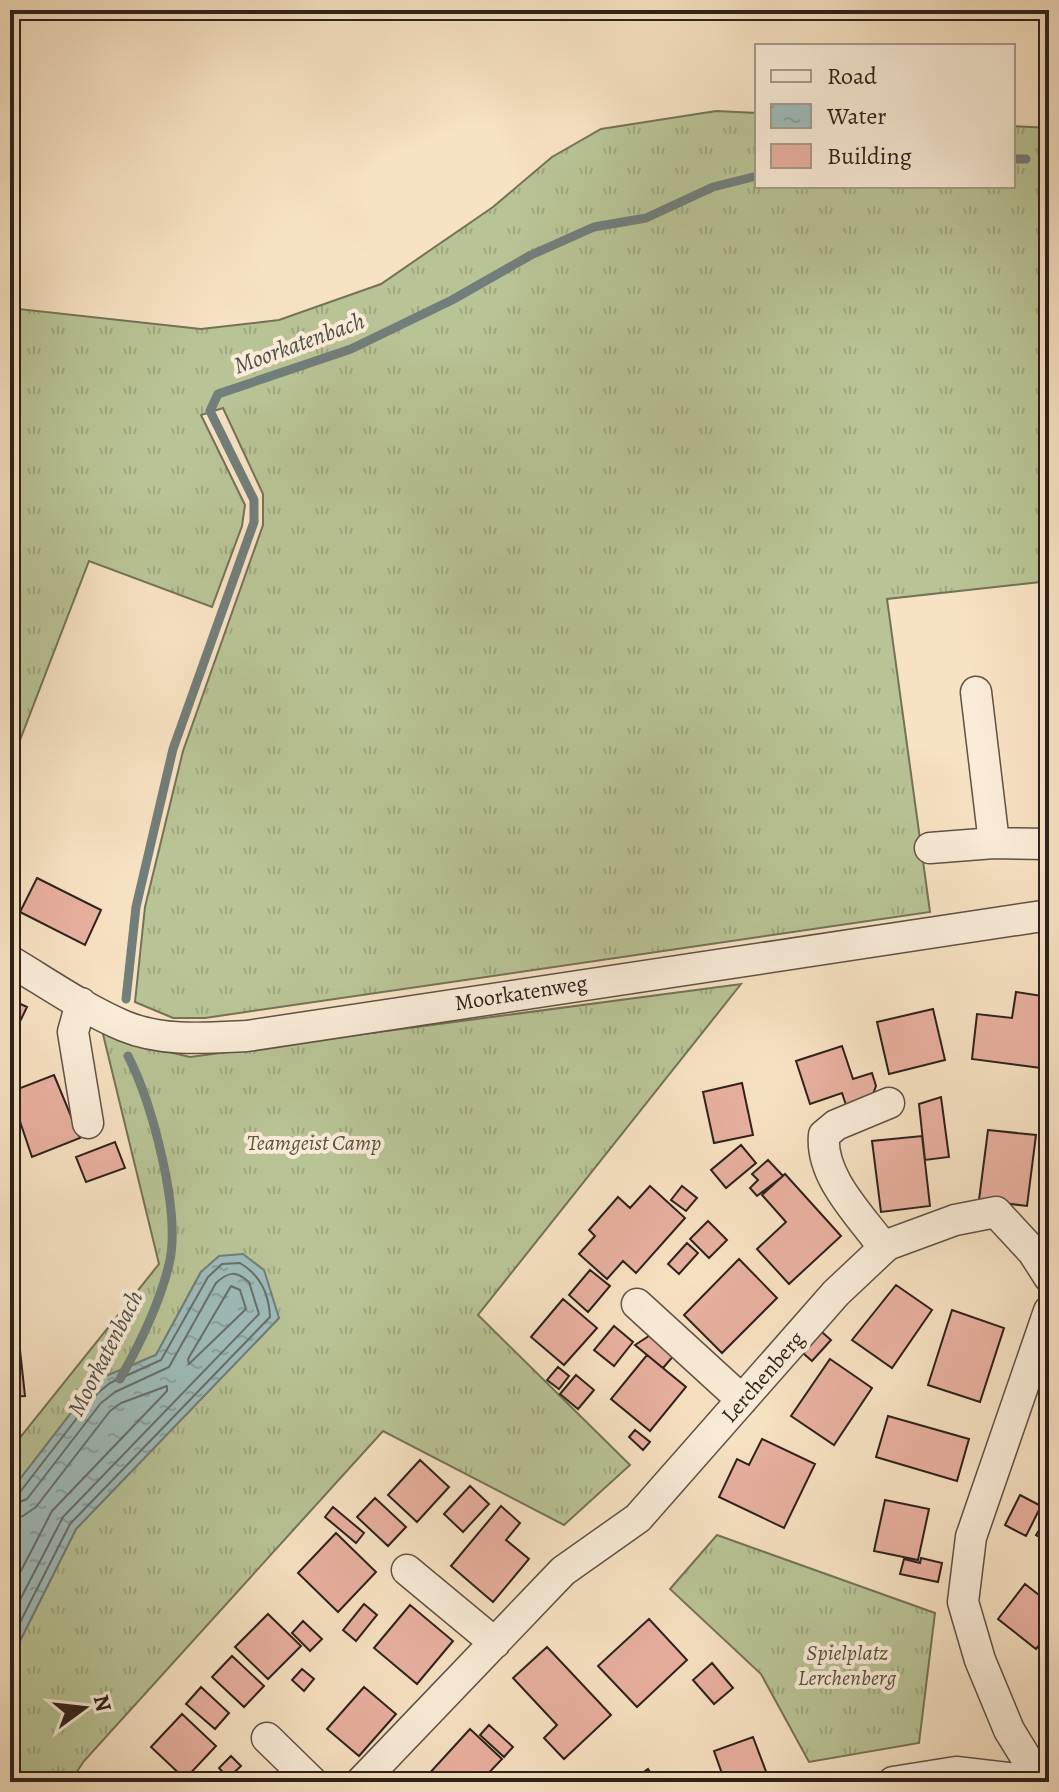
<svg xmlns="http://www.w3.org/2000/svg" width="1059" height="1792" font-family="Alegreya,serif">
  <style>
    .grass { fill: url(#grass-tufts); stroke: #747358; stroke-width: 2 }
    .water { fill: url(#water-ripples); stroke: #727e7b; stroke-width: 2 }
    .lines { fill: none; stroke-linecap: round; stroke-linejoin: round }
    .shore { stroke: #666f6b; stroke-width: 2 }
    .stream { stroke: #727e7b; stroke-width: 9 }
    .building { fill: #e9b0a0; stroke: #2e221b; stroke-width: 2 }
    .minor-casing { stroke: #605245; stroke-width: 33 }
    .minor { stroke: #faecd8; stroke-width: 30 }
    .labels { text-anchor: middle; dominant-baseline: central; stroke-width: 8; stroke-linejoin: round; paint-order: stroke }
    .street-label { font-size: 22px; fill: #2e221b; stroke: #faecd8 }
    .park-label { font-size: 22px; font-style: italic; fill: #585340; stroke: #faecd8 }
    .water-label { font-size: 24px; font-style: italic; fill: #50504b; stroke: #faecd8 }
  </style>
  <defs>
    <pattern id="grass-tufts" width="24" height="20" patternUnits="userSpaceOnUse" patternTransform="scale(2)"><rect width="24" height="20" fill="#b9c496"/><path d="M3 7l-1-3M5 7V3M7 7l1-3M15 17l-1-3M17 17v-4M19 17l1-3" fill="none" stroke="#9fa881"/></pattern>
    <pattern id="water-ripples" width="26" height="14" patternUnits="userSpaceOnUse" patternTransform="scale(2)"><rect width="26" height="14" fill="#9fbcbb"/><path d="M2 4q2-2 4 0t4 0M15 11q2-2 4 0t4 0" fill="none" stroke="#89a1a0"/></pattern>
  </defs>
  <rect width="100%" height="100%" fill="#f7e2c3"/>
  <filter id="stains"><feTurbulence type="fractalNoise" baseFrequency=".0025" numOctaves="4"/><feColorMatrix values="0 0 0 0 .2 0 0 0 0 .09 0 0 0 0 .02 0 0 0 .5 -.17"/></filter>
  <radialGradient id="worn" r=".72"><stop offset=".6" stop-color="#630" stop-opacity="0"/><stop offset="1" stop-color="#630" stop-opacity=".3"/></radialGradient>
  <path class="grass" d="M716,111L757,113V186H1013V126L1049,128V581L887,599L930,912L205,1018H173L135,1002L145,907L183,751L263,525V494L223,408L201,415L245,505L242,526L212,607L89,561L10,766V308L201,329L279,320L381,284L493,207L552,157L601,129Z
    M741,984L478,1315L630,1465L564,1525L383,1431L84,1761L70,1782H10V1651L16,1649L76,1529L279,1318L201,1272L156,1355L106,1376L88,1391L10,1492V1450L159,1264L102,1030L148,1047L190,1057Z
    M717,1535L935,1613L919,1743L809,1762L761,1674L670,1589Z"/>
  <path class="water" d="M243,1254L264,1270L279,1318L76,1529L16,1649L10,1651V1492L88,1391L106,1376L156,1355L201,1272L219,1256Z"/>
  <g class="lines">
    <path class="shore" d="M231,1286L240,1290L246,1309L189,1364L188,1359Z
      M10,1496L20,1492L94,1396L110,1383L161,1360L208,1277L222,1264L240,1263C260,1275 269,1293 270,1317L70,1524L10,1642
      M10,1506L27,1499L101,1403L115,1392L169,1367L216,1283C229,1271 236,1271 249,1282L259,1314L63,1517L10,1619
      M10,1518L23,1516L36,1507L110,1411L121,1403L167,1386V1391L52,1511L10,1592"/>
    <path class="stream" d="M1013,159H1026
      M126,999L136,907L173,749L254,522V500L210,411L218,394L351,349L452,300L531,255L594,227L646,218L713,187L757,176
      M120,1379C141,1342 161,1301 170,1260C180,1208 152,1103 128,1056"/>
  </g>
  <path class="building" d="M37,878L101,910L85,945L20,912Z
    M1016,992L1049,997V1069L972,1059L977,1014L1012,1018Z
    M10,999L27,1007L10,1042Z
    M933,1009L945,1060L889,1074L877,1022Z
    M842,1046L853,1079L872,1073L876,1086L870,1102L847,1108L842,1093L810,1104L796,1061Z
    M54,1075L80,1138L32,1157L10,1092Z
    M742,1083L753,1135L714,1143L703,1092Z
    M941,1097L949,1157L925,1160L919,1104Z
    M988,1130L1036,1135L1027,1206L979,1200Z
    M922,1136L930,1206L881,1212L872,1141Z
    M115,1142L125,1168L86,1182L76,1157Z
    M741,1145L756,1163L726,1188L711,1170Z
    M768,1160L783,1176L757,1196L750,1188L758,1180L752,1174Z
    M785,1174L841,1236L789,1284L757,1249L786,1222L762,1195Z
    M650,1186L685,1218L636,1273L623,1261L607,1279L579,1254L595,1236L589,1230L618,1197L630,1208Z
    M682,1186L697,1198L686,1211L671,1200Z
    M708,1221L727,1240L709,1258L690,1239Z
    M687,1243L698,1253L679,1274L668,1264Z
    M739,1259L777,1298L722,1353L684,1315Z
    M590,1270L610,1286L588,1312L569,1295Z
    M896,1285L932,1310L892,1368L852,1340Z
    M563,1299L597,1328L564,1365L531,1337Z
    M952,1310L1004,1328L980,1402L928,1385Z
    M614,1326L633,1342L614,1366L594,1350Z
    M815,1326L831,1340L812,1361L796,1347Z
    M652,1334L676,1353L663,1368L635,1345Z
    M20,1350L25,1396L10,1397V1351Z
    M647,1355L686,1387L650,1431L611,1399Z
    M830,1359L872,1388L834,1445L791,1416Z
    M558,1367L569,1376L559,1389L547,1380Z
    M576,1375L594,1390L578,1409L560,1394Z
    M888,1416L969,1439L957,1481L876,1457Z
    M635,1430L650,1442L643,1450L629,1437Z
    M762,1439L815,1464L784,1528L719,1497L737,1459L749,1465Z
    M420,1460L449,1487L417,1522L388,1495Z
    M470,1486L489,1504L463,1532L444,1514Z
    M1020,1495L1041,1506L1026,1536L1005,1525Z
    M375,1498L406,1527L388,1546L357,1517Z
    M885,1500L929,1509L918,1560L874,1551Z
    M501,1506L520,1523L506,1540L529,1559L493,1602L451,1566Z
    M333,1507L364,1533L356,1543L325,1517Z
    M1049,1514V1542L1036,1535Z
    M336,1533L376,1572L338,1612L298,1573Z
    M921,1558L942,1563L938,1582L900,1574L904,1559L920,1563Z
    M1025,1584L1049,1603V1633L1036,1649L998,1619Z
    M364,1604L377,1615L356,1641L343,1630Z
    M410,1605L453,1641L417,1684L374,1648Z
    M268,1614L301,1646L268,1679L235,1647Z
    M649,1619L687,1660L637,1707L598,1666Z
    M303,1621L322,1639L310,1651L292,1633Z
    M547,1647L611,1715L564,1759L544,1738L557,1725L513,1678Z
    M232,1656L264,1686L244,1707L212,1677Z
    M712,1663L733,1688L714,1704L693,1680Z
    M302,1669L314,1679L304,1691L292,1680Z
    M201,1687L229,1713L215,1729L186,1704Z
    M364,1687L396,1714L359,1756L327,1729Z
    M182,1714L216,1746L185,1779L151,1747Z
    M489,1725L513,1747L504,1757L480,1735Z
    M470,1729L502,1759L480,1782H433L427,1776Z
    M753,1737L770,1782H725L714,1751Z
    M231,1756L241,1766L228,1778L219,1768Z
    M648,1769L657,1782H630Z"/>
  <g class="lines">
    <g class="minor-casing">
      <path id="minor" d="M976,692L994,843
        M930,848L994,843L1049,844
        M10,961C47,983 84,1009 124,1026C162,1042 207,1038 247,1036L1049,915
        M81,1003L73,1032L88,1123
        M884,1248C861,1216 820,1177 824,1135L836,1125L889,1103
        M637,1304L742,1400
        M1049,1311L971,1537L963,1602L980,1660L1009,1730L1028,1761L1049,1780
        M407,1570L495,1643
        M267,1738L312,1782
        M361,1782L563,1571L638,1518L836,1293L887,1245L955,1220L996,1212L1033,1252L1049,1277
        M893,1782L956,1772L1043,1782"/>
    </g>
    <use href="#minor" class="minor"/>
  </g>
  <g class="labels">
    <g class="street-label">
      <text transform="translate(521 993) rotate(-9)">Moorkatenweg</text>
      <text transform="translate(763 1377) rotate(-49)">Lerchenberg</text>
    </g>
    <g class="park-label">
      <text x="314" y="1143">Teamgeist Camp</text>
      <text x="847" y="1653">Spielplatz<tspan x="847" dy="25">Lerchenberg</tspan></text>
    </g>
    <g class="water-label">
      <text transform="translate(299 343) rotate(-20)">Moorkatenbach</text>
      <text transform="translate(105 1353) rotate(-63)">Moorkatenbach</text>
    </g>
  </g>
  <rect width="1059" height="1792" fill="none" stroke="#f7e2c3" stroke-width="40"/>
  <rect x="12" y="12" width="1035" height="1768" fill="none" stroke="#2e221b" stroke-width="4"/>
  <rect x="20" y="20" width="1019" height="1752" fill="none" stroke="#2e221b" stroke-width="2"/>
  <rect x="755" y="44" width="260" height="144" fill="#faecd8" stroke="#a89b8c" stroke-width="2"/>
  <rect x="771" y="70" width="40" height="12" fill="#faecd8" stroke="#a89b8c" stroke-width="2"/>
  <text x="827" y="84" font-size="24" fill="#2e221b">Road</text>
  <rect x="771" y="104" width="40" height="24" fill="url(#water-ripples)" stroke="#a89b8c" stroke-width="2"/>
  <text x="827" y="124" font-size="24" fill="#2e221b">Water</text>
  <rect x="771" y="144" width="40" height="24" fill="#e9b0a0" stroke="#a89b8c" stroke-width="2"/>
  <text x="827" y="164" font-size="24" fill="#2e221b">Building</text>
  <g transform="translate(84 1708) rotate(75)" stroke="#faecd8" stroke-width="6" paint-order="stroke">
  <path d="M0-6L14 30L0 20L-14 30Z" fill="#2e221b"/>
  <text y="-12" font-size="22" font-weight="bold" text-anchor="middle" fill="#2e221b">N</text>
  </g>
  <rect width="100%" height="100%" filter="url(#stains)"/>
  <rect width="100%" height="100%" fill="url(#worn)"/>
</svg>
